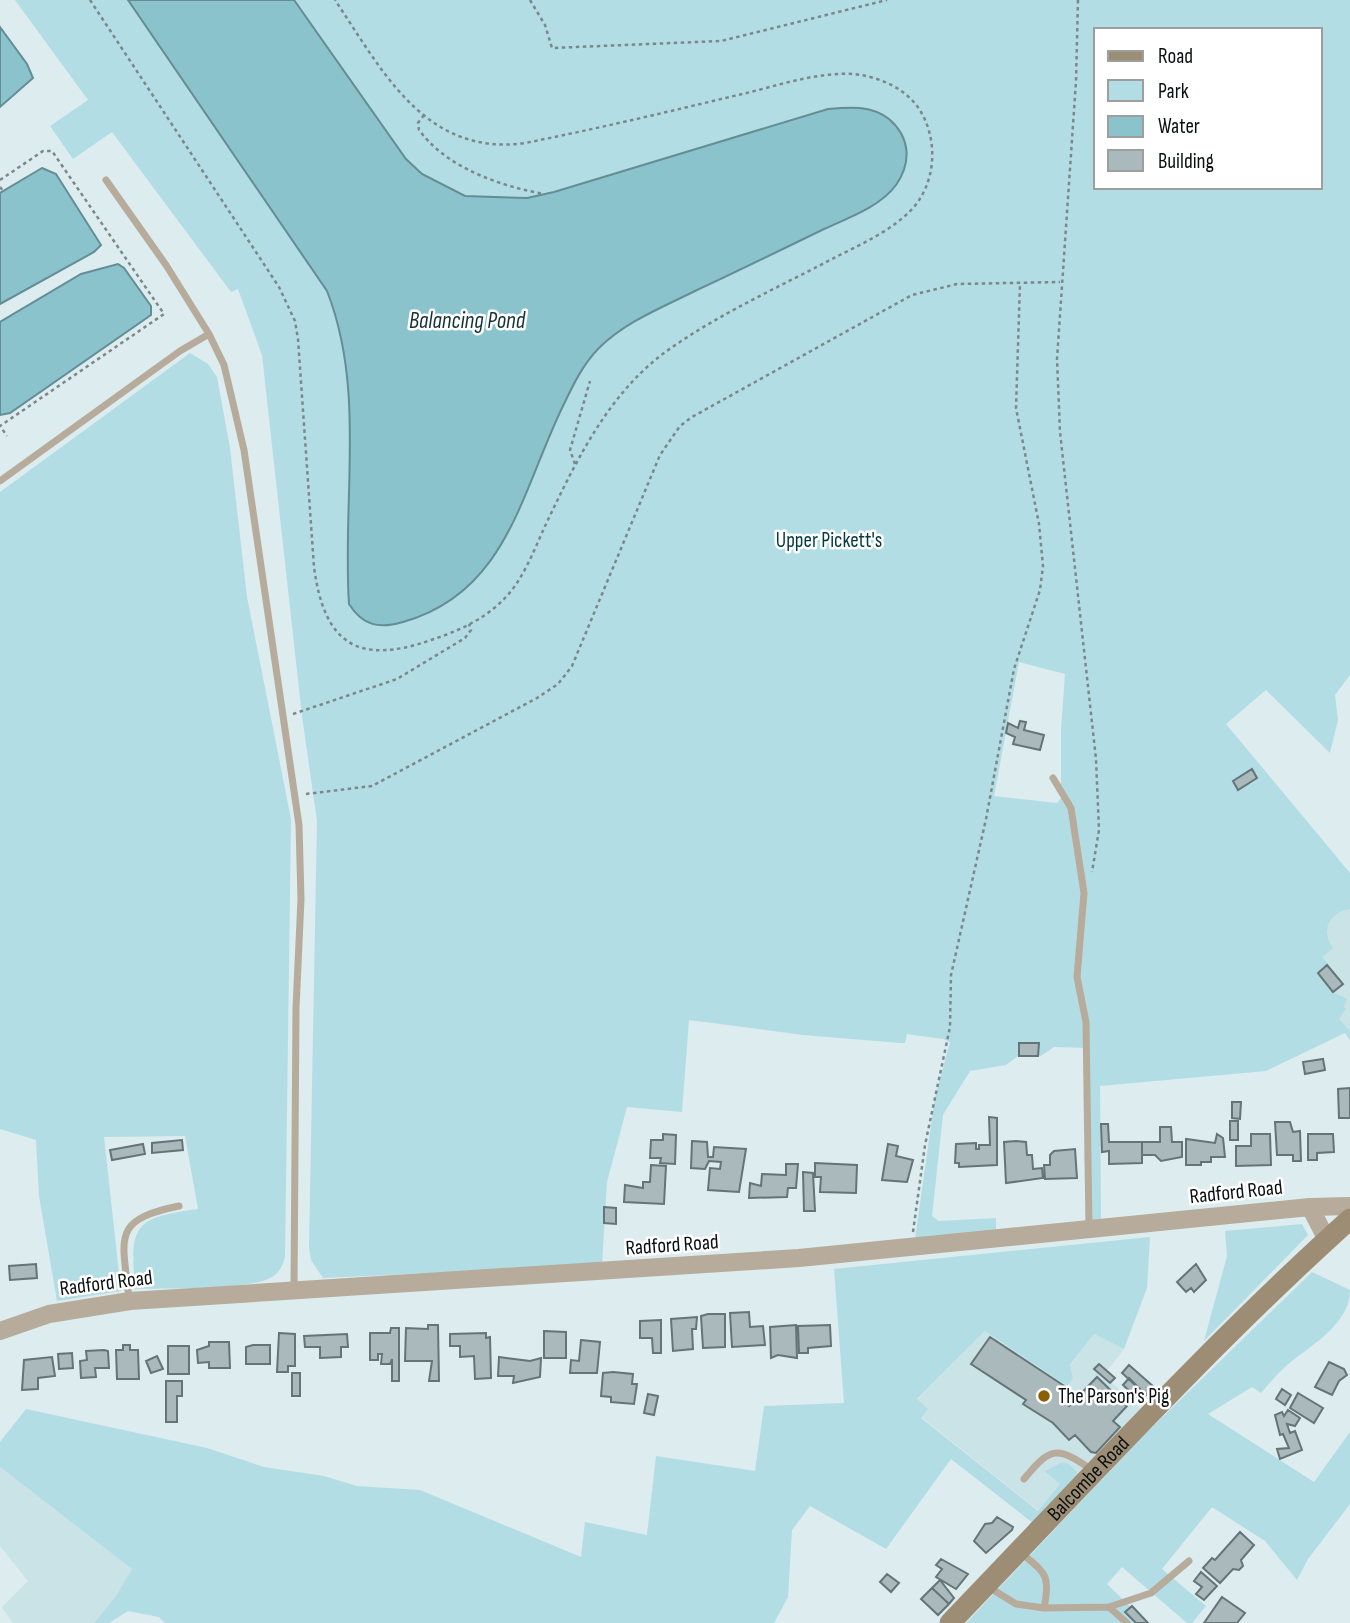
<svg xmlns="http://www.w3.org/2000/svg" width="1350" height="1623" font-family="'Sofia Sans Condensed',sans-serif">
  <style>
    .built { fill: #c9e3e7 }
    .green { fill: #b3dde5; fill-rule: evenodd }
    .water { fill: #8bc3cd; stroke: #648d94; stroke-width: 2 }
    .building { fill: #a9b9bc; stroke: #657476; stroke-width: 2 }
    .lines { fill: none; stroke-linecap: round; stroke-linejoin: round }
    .path { stroke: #7c8789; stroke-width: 2.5; stroke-dasharray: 3.5 3.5; stroke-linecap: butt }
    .service { stroke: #b7ab9b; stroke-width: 7 }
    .tertiary { stroke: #b7ab9b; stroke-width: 18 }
    .secondary { stroke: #9e8d75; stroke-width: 21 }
    .poi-dot { fill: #8b6002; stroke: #fff; stroke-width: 2.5 }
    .labels { text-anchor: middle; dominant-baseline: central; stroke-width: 5; stroke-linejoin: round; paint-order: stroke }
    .park-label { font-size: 21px; fill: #023a41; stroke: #fff }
    .street-label { font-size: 21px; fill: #0a0f10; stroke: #fff }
    .poi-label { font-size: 21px; fill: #0a0f10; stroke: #fff; text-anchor: start }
    .water-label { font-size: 23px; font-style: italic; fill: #143136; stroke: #fff }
  </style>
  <rect width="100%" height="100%" fill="#dcecef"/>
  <path class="built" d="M1350,873V1040L1303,962Z
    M985,1331L1067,1386L1070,1366L1094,1334L1124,1349L1107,1371L1115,1378L1111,1382L1140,1408L1079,1474L1066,1463L1047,1469L1045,1472L1061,1484L1039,1511L921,1417L927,1409L917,1400Z
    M0,1467L132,1569L116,1596L94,1623H13L2,1607L28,1581L0,1546Z"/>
  <path class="green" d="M15,0H1350V675L1335,695L1338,720L1330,753L1266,690L1226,724L1350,873V909C1329,912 1320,931 1333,948L1322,957L1328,964L1318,973L1333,992L1347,999L1344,1007L1346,1009L1339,1019L1350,1031V1040L1345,1033L1266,1071L1100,1086L1101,1221L1092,1222L1089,1048L1054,1047L1041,1056H1018L1006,1065L970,1071L943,1115L932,1216L939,1221L996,1218V1231L915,1239L935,1097L950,1042L943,1039L907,1034L905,1043H900L803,1035L689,1020L682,1112L627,1107L607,1182L602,1265L323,1278L311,1260L309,1247L317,821L302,716L262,355L238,289L231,292L112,132L73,159L50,126L88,100ZM1096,30H1320V187H1096ZM1019,662L1065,674L1061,730V798L1057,803L994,796Z
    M190,353L208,364L217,377L230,448L247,597L291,819L285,1257C283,1265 279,1274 270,1278C247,1290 165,1288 135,1289C130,1225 133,1218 198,1209L185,1136L104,1137L121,1291L57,1301L39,1196L36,1140L0,1129V492Z
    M1302,1224L1308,1235L1204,1341L1227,1256L1225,1231Z
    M1150,1237L1147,1288L1124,1349L1094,1334L1070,1365L1073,1378L1067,1386L985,1331L917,1399L928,1409L921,1418L1038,1511L1060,1484L1044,1471L1063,1462L1069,1464L1079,1474L1033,1523L951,1459L886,1549L810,1506L792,1530L788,1597L774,1623H165L159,1617L128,1611L109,1623H94L116,1596L132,1569L0,1467V1442L26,1409L207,1448L264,1467L324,1476L357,1486L420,1490L581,1557L585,1522L647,1535L656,1456L755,1471L764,1406L844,1403L834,1269Z
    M1312,1272L1350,1290C1350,1326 1307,1347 1284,1368C1276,1375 1269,1384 1261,1393L1252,1387L1208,1414L1314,1482L1350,1432V1504L1308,1559L1297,1580L1265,1541L1212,1507L1162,1569L1206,1606L1192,1623H1187L1122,1567L1107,1584L1147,1623H966L1143,1436Z"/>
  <path class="water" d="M128,0H294L406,159L422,174L465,196L527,198L554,192L828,109C849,107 871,105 889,119C910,137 912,162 896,185C880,207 848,218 824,229C781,250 738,271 695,291C663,307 625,322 599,348C583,364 573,385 563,406C521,492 507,593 403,622C379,629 363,626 349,604C342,500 366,390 327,291Z
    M0,27L27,64L33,78L0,107Z
    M42,168L56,174L101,245L94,252L0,304V193Z
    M118,264L124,268L151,306V315L10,413L0,415V322L81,274Z"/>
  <path class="building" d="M1020,721L1026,722L1024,730L1044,735L1040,750L1013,744L1015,737L1006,733L1008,723L1018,728Z
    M1252,769L1257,778L1238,790L1233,781Z
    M1327,965L1343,984L1333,992L1318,973Z
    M1019,1043H1039L1038,1056H1019Z
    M1323,1059L1325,1070L1305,1074L1303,1062Z
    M1350,1088V1118H1339L1338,1089Z
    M1232,1102H1241L1240,1119L1232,1118Z
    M989,1117L997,1118V1165L959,1167V1163H955L956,1144L976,1143V1149H979V1145H990Z
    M1230,1121H1238V1140H1230Z
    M1275,1122H1290L1293,1132L1300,1131L1301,1161H1293V1155H1277Z
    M1101,1124H1108L1109,1142H1142V1163L1109,1164V1151L1102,1152Z
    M1160,1127H1171L1172,1142H1182V1157L1161,1161L1155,1155H1142V1142H1160Z
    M663,1134L676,1135L675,1164L660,1163L661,1158H650L651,1140H663Z
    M1217,1134L1223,1138L1225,1157H1211V1162H1201V1165H1186V1139L1215,1143Z
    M1251,1134H1270L1271,1165L1236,1166V1146H1251Z
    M1308,1134H1333L1334,1152L1317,1153V1160H1308Z
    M182,1140L183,1150L152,1153V1143Z
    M692,1141L707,1142L708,1157H713L714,1147L746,1149L739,1192L708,1190L710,1168L720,1169L721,1162L709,1161L705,1169L691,1168Z
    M1016,1141L1026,1142L1027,1155H1032L1033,1169L1042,1168L1043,1178L1006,1183L1004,1142Z
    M143,1144L145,1154L112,1160L110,1150Z
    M888,1144L898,1146L896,1156L913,1160L907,1182L882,1180Z
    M1075,1149L1077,1178L1045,1179L1044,1165H1050V1155L1054,1151Z
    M815,1163L857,1165L856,1193L820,1192L821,1177H815Z
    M786,1164H798L796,1188H788L787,1197L749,1198L750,1183L761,1186L762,1174L786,1175Z
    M651,1165L666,1166L664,1204L624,1202L625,1185L643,1188V1182H650Z
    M803,1172L813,1173L815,1211H804Z
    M604,1207L616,1208V1224L604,1223Z
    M36,1264L37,1278L10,1280L9,1266Z
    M1196,1264L1206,1280L1194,1292L1191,1288L1186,1292L1177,1282Z
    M749,1312L750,1327L763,1326L765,1345L732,1347L730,1313Z
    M708,1314H725V1347L703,1348L701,1316Z
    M697,1317L696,1329H692L693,1349L673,1351L671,1319Z
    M661,1320V1353H653L652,1338H640V1321Z
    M428,1325H438L439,1381H429L432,1361H405L406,1328L428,1329Z
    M796,1325L797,1358L778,1355L771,1358L770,1327Z
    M830,1325L831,1346L808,1348V1353H799L798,1326Z
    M391,1328H399V1381H392V1359L390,1364H381L382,1354H378V1360H370V1333H390Z
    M544,1331L566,1332V1358H544Z
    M279,1333L295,1334V1366H288V1372H277Z
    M486,1333V1338L490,1337L491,1378L475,1379L474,1356L460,1357V1346H450V1334Z
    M347,1334L348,1347H341V1357L320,1358V1347H305L304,1336Z
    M990,1337L1072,1391L1065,1402L1069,1406L1097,1377L1127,1406L1113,1421L1120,1427L1096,1453L1091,1452L1075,1435L1069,1440L1053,1423L1023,1404L1026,1400L971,1364Z
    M581,1340L600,1342L597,1373H570L571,1360L579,1361Z
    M209,1342H229L230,1368H209V1362L198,1363L197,1350L209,1346Z
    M123,1345H130V1350H138L139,1379H117L116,1350H123Z
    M253,1345H270V1364H246V1347Z
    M168,1346H189V1374H168Z
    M104,1350L108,1351L109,1368H95L96,1377L81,1378L80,1361L87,1360L86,1351Z
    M72,1353L73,1368L59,1369L58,1354Z
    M157,1356L163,1369L151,1373L146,1361Z
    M52,1357L55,1376L38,1378V1389L22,1390L24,1360Z
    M499,1357L530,1361L541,1358L540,1377L513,1383L514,1376H498Z
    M1329,1362L1344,1369L1347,1375L1339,1381L1332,1395L1315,1387Z
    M1099,1364L1115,1378L1110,1383L1094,1369Z
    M1129,1365L1154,1387L1146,1395L1122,1373Z
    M613,1372L633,1374L632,1384H637L634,1404L611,1402V1397L601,1396L603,1373Z
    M292,1373H300V1396H292Z
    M1129,1378L1146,1395L1140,1401L1123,1385Z
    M166,1381H182V1396H177V1422H166Z
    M1282,1389L1291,1395L1285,1405L1276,1399Z
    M1298,1393L1323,1408L1314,1423L1290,1408Z
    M648,1394L658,1396L654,1415L644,1413Z
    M1288,1410L1300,1418L1295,1426L1287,1424L1290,1433L1295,1431L1302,1450L1280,1459L1277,1449L1289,1448L1283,1434L1280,1435L1275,1415L1282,1412L1284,1416Z
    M997,1517L1013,1527L1012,1530L986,1553L974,1541L985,1524L992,1523Z
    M1240,1532L1254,1545L1241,1560L1243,1566L1239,1570L1233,1569L1220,1583L1203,1568L1212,1558L1215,1560Z
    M941,1559L968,1574L956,1589L936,1577L942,1569L936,1565Z
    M1201,1572L1217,1586L1204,1600L1196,1594L1202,1587L1194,1581Z
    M887,1574L899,1583L891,1592L880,1582Z
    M940,1580L954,1598L949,1604L932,1588Z
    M932,1588L949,1604L938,1615L921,1599Z
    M1222,1597L1245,1613L1237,1623H1204Z
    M1132,1606L1148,1623H1136L1125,1612Z"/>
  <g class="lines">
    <path class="path" d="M90,0L279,287L295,321L298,339L314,567C324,643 357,666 431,640C456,632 483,620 502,601C523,581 534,550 546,524C577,459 610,390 671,348C721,313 779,287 832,259C859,245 892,231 913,208C936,182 938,141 921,112C907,88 878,76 852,74C814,72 774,87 738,95C667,112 596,129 525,143C425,157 382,70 335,0
      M530,0L545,25L552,48L721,41L887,0
      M1078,0L1076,81L1057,359L1060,432L1096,759L1099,830L1092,872
      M424,115L418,123L419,130C447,168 500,186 544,194
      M0,180L43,151H52L164,314L0,426L7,436
      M0,187L3,191
      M575,464L570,450L590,381
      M293,714L397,679L465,638L471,630L469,624
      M306,794L372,786L537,698L558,684L572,666L660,455L680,426L692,417L912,295L957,284L1060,282
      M913,1232L925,1145L950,1027L951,975L986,819L1014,669L1040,590L1043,566L1039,524L1016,408L1020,283"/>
    <path class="service" d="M106,180L166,265L209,334
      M0,481L180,351L209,334L224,365L244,450L299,825L301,899L296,1008L294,1289
      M1053,778L1071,808L1084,893L1077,977L1086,1022L1089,1228
      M129,1299C123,1238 110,1220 179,1206
      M1024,1479C1051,1446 1057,1446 1092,1470
      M987,1586L1016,1604L1044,1608C1051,1574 1045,1573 1020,1552
      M1109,1607L1151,1593L1189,1561
      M1044,1608L1109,1607L1127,1623"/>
    <path class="tertiary" d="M1310,1207L1327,1240
      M0,1331L49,1314L130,1301L799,1258L1310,1207L1350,1206"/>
    <path class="secondary" id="s1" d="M950,1623C1081,1487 1209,1346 1350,1219"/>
  </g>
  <circle class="poi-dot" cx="1044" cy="1396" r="7"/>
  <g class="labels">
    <g class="park-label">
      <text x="829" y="540">Upper Pickett's</text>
    </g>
    <g class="street-label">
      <text transform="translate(1236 1192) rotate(-6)">Radford Road</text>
      <text transform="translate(672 1245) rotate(-4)">Radford Road</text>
      <text transform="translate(106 1283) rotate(-7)">Radford Road</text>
      <text stroke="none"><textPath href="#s1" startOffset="200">Balcombe Road</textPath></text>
    </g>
    <g class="poi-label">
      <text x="1058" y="1396">The Parson's Pig</text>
    </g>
    <g class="water-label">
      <text x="467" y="321">Balancing Pond</text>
    </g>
  </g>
  <rect x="1094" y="28" width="228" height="161" fill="#ffffff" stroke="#9d9f9f" stroke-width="2"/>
  <rect x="1108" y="51" width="35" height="10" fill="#9e8d75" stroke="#9d9f9f" stroke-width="2"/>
  <text x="1158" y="63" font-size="21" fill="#0a0f10">Road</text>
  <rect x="1108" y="80" width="35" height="21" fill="#b3dde5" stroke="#9d9f9f" stroke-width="2"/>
  <text x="1158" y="98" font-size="21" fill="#0a0f10">Park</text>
  <rect x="1108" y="116" width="35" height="21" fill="#8bc3cd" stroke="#9d9f9f" stroke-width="2"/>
  <text x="1158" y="133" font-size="21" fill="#0a0f10">Water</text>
  <rect x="1108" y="150" width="35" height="21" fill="#a9b9bc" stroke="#9d9f9f" stroke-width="2"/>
  <text x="1158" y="168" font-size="21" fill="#0a0f10">Building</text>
</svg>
